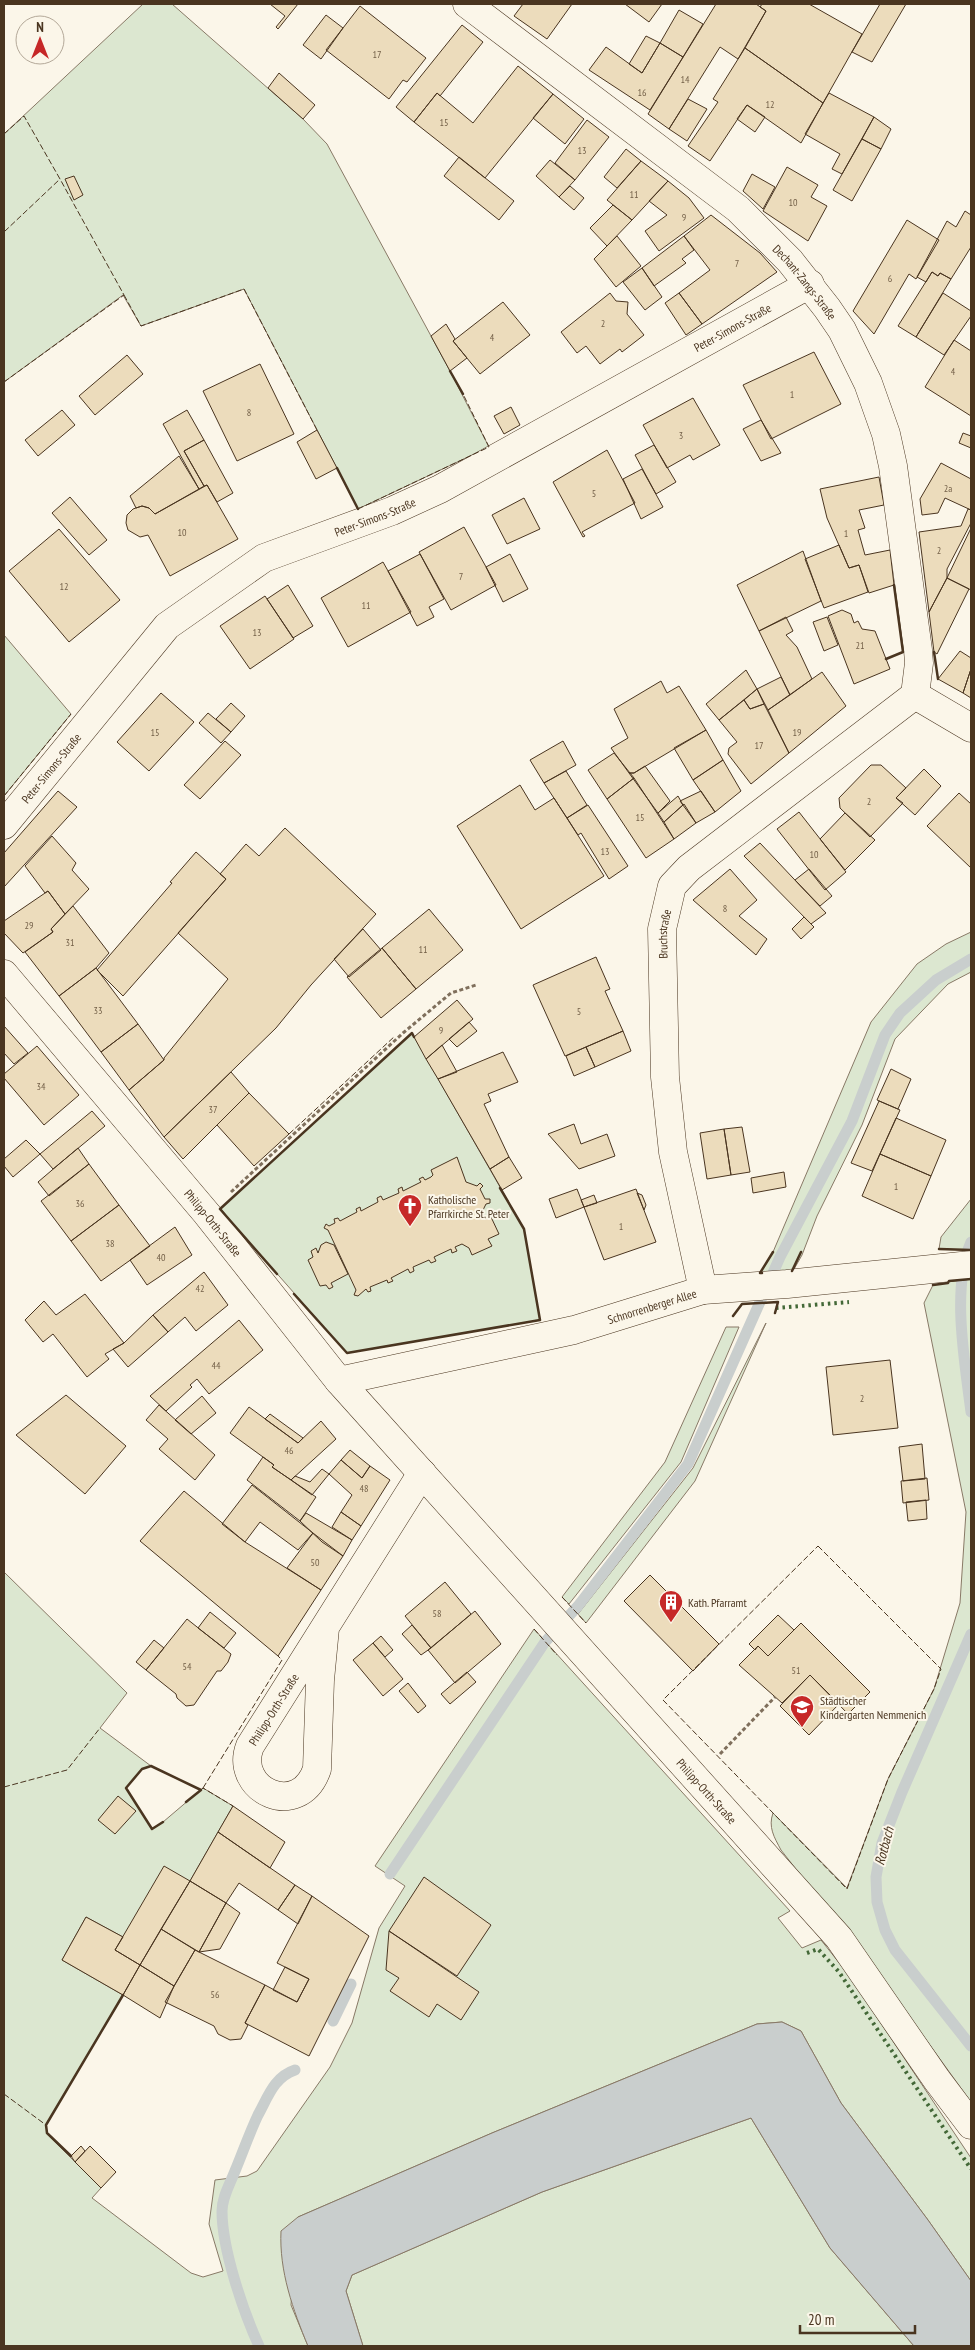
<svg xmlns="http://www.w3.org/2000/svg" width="975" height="2350" font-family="'PT Sans Narrow',sans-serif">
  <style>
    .green { fill: #dce7d0; stroke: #887966 }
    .water { fill: #c9cecd; stroke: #887966 }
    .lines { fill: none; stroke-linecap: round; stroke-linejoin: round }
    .stream { stroke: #c9cecd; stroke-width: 11 }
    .building { fill: #ecdcbc; stroke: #4a3520 }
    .minor-casing { stroke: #4a3520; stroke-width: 29 }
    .path { stroke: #7f6f5c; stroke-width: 3; stroke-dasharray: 4 2.5; stroke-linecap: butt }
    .minor { stroke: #fbf6e9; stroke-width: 28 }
    .hedge { stroke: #436837; stroke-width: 4; stroke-dasharray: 2.5 4; stroke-linecap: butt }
    .fence { stroke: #4a3520; stroke-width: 1; stroke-dasharray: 6 2.5; stroke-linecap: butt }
    .wall { stroke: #4a3520; stroke-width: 2.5 }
    .labels { text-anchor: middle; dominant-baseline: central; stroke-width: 4; stroke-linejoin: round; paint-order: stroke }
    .number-label { font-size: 10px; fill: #725f47 }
    .street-label { font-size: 12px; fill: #4a3520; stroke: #fbf6e9 }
    .poi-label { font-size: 12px; fill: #4a3520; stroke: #fbf6e9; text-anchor: start }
    .water-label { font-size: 14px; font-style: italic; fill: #4a3520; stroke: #fbf6e9 }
  </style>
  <rect width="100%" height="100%" fill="#fbf6e9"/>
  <path class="green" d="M143,4H172L303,119L327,144L450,371L489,447L358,509L244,289L141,326L123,295L4,382V134Z
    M4,635L71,714L4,796Z
    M971,932V972L948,984L895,1039L862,1125L817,1216L802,1255L793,1271L760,1273L773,1252L871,1022L917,964L946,944Z
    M412,1033L524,1229L540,1320L347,1353L220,1209Z
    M971,1199V1250L939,1249L941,1237Z
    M971,1279V2102L882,1979L781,1850C774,1837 768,1827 773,1813L847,1888L888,1779L934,1689L960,1603L966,1512L924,1303L933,1285L947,1283L949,1281Z
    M766,1323L695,1481L586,1623L578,1614L693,1468Z
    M726,1327H739L681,1462L569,1604L562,1597L665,1462Z
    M4,1572L127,1693L100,1728L151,1766L142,1769L126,1788L152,1829L163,1822L203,1788L233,1806L190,1881L123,1937L86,1917L62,1960L123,1995L46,2125L47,2134L101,2188L92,2198L191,2273L203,2277L223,2271L209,2224L215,2180L247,2176L257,2171L330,2067L352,2023L379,1928L405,1886L375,1866L534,1629L790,1911L778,1918L802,1948L821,1940L848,1974L971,2158V2281L928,2220L841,2103L801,2031L782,2022L757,2024L492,2133L298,2217L291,2305L308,2346H4Z
    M751,2118L830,2248L914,2346H363L346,2291L352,2275L542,2192Z"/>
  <path class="water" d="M782,2022L801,2031L841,2103L928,2220L971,2281V2346H914L830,2248L751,2118L542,2192L352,2275L346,2291L363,2346H308C293,2310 279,2271 281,2231L298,2217L492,2133L757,2024Z"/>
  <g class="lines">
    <path class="stream" d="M971,1242C951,1288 965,1363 971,1412
      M971,1634L902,1792L882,1843L876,1877L877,1902L885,1930L895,1950L971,2046
      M390,1874L545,1642L578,1606L688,1464L780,1257L852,1121L885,1035L900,1013L936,980L971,959
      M333,2021L351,1984
      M259,2346C243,2311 222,2249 222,2211C222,2197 230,2184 235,2171C243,2152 249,2134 258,2115C268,2097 274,2077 295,2070"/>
  </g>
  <path class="building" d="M270,4H298L278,29L276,27L285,16Z
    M523,4H572L547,39L514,16Z
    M625,4H662L649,22Z
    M716,4H756L766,11L738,59L720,47L669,129L648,114Z
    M762,4H809L862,34L823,103L745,48L766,11L760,7Z
    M880,4H906L872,62L852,52Z
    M360,6L426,58L407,82L403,80L389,99L326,50Z
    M679,10L703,24L683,57L660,43Z
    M326,15L343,28L321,59L303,45Z
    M462,25L483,42L440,96L437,93L414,122L396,107Z
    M646,36L660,43L642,73L629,64Z
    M660,43L683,57L650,110L589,70L606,47L642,73Z
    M745,48L823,103L801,143L747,105L710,161L688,146L718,102L713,99Z
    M518,66L553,94L485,178L414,122L437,93L473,123Z
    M279,73L315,105L303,119L268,88Z
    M829,93L874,117L842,174L832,169L840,154L805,134Z
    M553,94L584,119L565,144L533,118Z
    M688,99L707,109L687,141L669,129Z
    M747,105L765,117L755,132L737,119Z
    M874,117L891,129L881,149L862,139Z
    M587,120L609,137L575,180L555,163Z
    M862,139L881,149L852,201L833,190Z
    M626,149L641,161L617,188L604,177Z
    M459,157L514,201L499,220L444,176Z
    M550,160L575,180L559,197L536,176Z
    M641,161L668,181L632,220L607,200Z
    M787,167L818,185L811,197L827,206L808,241L763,211Z
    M752,174L775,187L763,209L743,191Z
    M74,176L83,195L74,200L65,179Z
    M668,181L689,198L704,218L659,251L645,231L667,215L649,201Z
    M570,186L584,198L574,210L559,197Z
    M613,205L632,220L607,246L590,228Z
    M965,211L971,215V247L951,279L940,273L938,276L932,272L926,282L917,277L947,221L956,227Z
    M711,215L760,253L777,272L702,324L679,293L710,270L684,236Z
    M907,220L939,240L916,279L909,274L874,334L853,311Z
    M617,236L641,266L616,287L594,259Z
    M684,236L694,250L682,259L686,263L654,286L642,268Z
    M642,268L662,297L645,310L623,282Z
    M932,272L938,276L940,273L951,279L916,337L898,326Z
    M610,293L616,301L628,302L627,314L644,335L622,352L620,349L600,364L586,346L577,353L561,332Z
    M679,293L702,324L686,335L665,303Z
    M943,293L971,311V316L944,355L916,337Z
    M503,302L530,335L480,374L453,341Z
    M446,324L455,339L453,341L467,358L450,371L431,336Z
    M954,340L971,351V416L925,387Z
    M814,352L841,404L771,439L743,385Z
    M127,355L143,374L95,415L79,396Z
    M260,364L294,434L237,461L203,391Z
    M693,398L720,445L693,460L690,455L667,468L643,425Z
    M511,407L520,425L504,434L494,416Z
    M62,410L75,425L38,456L25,440Z
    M187,410L204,440L184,451L204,486L199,489L163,424Z
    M761,420L781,453L761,461L743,429Z
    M317,430L337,468L316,479L297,442Z
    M963,433L971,436V448L959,443Z
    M204,440L233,493L217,502L207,485L204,486L184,451Z
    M654,445L676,482L656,494L635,455Z
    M607,450L635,503L582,532L585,536L583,537L553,482Z
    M179,456L199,489L155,514L149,508L142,506L136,508L130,496Z
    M941,463L971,479V510L945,498L938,513L922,515L920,499Z
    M642,469L663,507L641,519L623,479Z
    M879,477L884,505L859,510L865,528L858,530L865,555L890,550L894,585L869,593L859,565L849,568L827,518L820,489Z
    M207,485L238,539L170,576L148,535L140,537L128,530L126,523L127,515L133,509L142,506L149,508L155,514Z
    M70,497L107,540L89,555L52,513Z
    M524,498L540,529L507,544L492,515Z
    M968,509L971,510V523L947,569V578L929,612L919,532L961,526Z
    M464,527L496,585L451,610L419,552Z
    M971,528V590L947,578Z
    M59,529L120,600L69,642L9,571Z
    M839,545L849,568L859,565L868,592L824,608L805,559Z
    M803,551L821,601L759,631L737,585Z
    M420,554L444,599L429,607L434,617L417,626L388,571Z
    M510,554L528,589L503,602L486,567Z
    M383,562L411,612L348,647L321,598Z
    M947,578L969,589L937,654L934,652L929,612Z
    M288,585L313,626L293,638L267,599Z
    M265,596L294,639L250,669L220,626Z
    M842,610L851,614L854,623L858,621L862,629L875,631L890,669L854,684L828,616Z
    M786,617L793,631L786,635L797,647L812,679L790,695L759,631Z
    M827,617L838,645L824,651L813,622Z
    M960,651L971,658V669L963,693L938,679Z
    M971,669V698L963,693Z
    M746,670L757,689L719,720L706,704Z
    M822,672L846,706L789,753L768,710Z
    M781,677L790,695L768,710L757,689Z
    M661,681L667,693L679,686L706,730L634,773H629L611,748L628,738L614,709Z
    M757,689L764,704L750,709L744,700Z
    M161,693L194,722L149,771L117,742Z
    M744,700L750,709L764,704L789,753L751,784L728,754L729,748L737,742L719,720Z
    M231,703L245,716L231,732L216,719Z
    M208,713L231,732L221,743L199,723Z
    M706,730L723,760L693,780L674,748Z
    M225,741L241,755L200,799L184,785Z
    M563,741L576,765L544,783L530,760Z
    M614,753L634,778L607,799L588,770Z
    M723,760L741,791L715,812L693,780Z
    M871,765H881L906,788L896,798L903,803L870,837L840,808L839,798Z
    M645,766L670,801L658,813L629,773H634Z
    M924,769L941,786L915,815L896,798Z
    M566,771L587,805L567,818L544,783Z
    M634,778L674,839L646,858L607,799Z
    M520,785L535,810L554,798L604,876L521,929L457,826Z
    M58,791L77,807L4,887V853Z
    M701,791L715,812L696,823L680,801Z
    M959,793L971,804V868L927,826Z
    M678,796L683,805L664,822L658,813Z
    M684,804L696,823L674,839L664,822Z
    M588,805L628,866L609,879L581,833L578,835L567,818Z
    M799,812L846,872L825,890L777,829Z
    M845,813L875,840L845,870L820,839Z
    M285,828L376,914L311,985L276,1028L164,1137L129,1090L164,1060V1058L228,979L178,933L226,879L220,874L246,844L259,856Z
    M52,836L76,863L72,870L89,889L65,914L48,891L45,893L25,866Z
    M760,843L826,913L811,924L744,856Z
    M196,852L226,879L123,996L97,970L172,883L170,882Z
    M730,869L757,900L739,916L767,939L756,955L693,900Z
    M809,869L832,896L820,906L795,880Z
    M48,891L65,914L51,929L53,932L23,953L4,933V921Z
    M73,906L109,953L96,968L59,996L25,952L53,932L51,929Z
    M429,909L463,950L416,989L382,948Z
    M804,917L814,927L801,939L792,929Z
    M363,929L381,950L349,977L334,959Z
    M382,948L416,989L381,1018L347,977Z
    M596,957L610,989L605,991L623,1031L565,1056L533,985Z
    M96,968L138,1024L101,1052L59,996Z
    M457,1000L473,1019L426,1059L414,1037Z
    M469,1022L477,1031L457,1047L449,1039Z
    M138,1024L164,1060L129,1090L101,1052Z
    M4,1026L28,1053L14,1064L4,1053Z
    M623,1031L631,1051L595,1067L586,1047Z
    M442,1045L457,1072L438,1079L426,1059Z
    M37,1046L79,1095L44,1125L4,1078V1074Z
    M586,1047L595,1067L574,1076L566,1056Z
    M503,1052L518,1082L488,1094L491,1101L484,1104L509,1157L490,1169L438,1079Z
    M891,1069L911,1079L898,1109L877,1100Z
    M231,1072L249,1093L183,1159L164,1137Z
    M249,1093L289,1134L254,1166L217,1125Z
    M879,1101L900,1110L872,1171L851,1163Z
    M92,1111L105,1126L53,1169L40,1154Z
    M896,1118L946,1140L931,1176L880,1154Z
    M574,1124L581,1144L607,1134L615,1156L579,1169L548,1134Z
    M742,1127L750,1172L731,1175L724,1129Z
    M724,1129L731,1175L707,1179L700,1133Z
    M26,1140L40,1154L13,1177L4,1166V1159Z
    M78,1148L89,1164L49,1196L38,1182Z
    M880,1154L931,1176L913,1219L862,1196Z
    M457,1157L466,1182L477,1186L480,1183L483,1186L480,1189L485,1199H490V1203L486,1204L481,1214L485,1219L491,1217L499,1234L488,1239L492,1246L472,1255L469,1248L462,1244L455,1247L457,1251L452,1253L451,1249L434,1257L436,1261L431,1263L429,1260L413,1267L414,1271L410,1273L408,1269L391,1278L393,1281L388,1283L387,1280L370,1287L371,1291L368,1292L366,1289L358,1296L354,1295L356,1290L328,1230L324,1228L326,1224L329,1226L335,1223L334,1219L338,1218L340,1221L357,1212L356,1209L360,1207L361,1211L378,1202L377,1198L381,1196L383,1200L399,1193L398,1189L402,1187L403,1191L421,1182L419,1179L423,1177L425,1180L431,1177L433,1175L431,1170Z
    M509,1157L522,1178L502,1190L490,1169Z
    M89,1164L119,1205L71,1241L41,1201Z
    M784,1172L786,1187L753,1193L751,1178Z
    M577,1189L584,1207L556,1218L549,1199Z
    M636,1189L656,1242L604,1260L584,1207Z
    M637,1193L642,1195L646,1205L644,1210Z
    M594,1195L597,1203L584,1207L581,1200Z
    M119,1205L150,1246L101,1281L71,1241Z
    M175,1227L192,1255L147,1285L130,1260Z
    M326,1242L334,1245L348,1274L331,1283L333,1287L329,1289L326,1285L320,1286L308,1260L313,1257L311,1251L316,1248L318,1253L321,1245Z
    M204,1272L228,1305L196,1331L185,1317L168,1332L153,1315Z
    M85,1294L124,1343L105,1354L109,1359L87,1377L53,1334L43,1342L25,1320L44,1301L56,1315Z
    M153,1315L168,1332L128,1367L113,1349L124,1343Z
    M239,1320L263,1350L209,1394L197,1379L190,1385L192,1387L166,1411L150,1396Z
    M890,1360L898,1428L833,1435L826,1367Z
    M66,1395L126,1446L85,1494L16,1435Z
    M202,1396L216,1413L191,1434L175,1420Z
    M159,1405L215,1455L195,1480L159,1449L168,1439L146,1420Z
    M249,1407L298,1443L321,1421L336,1439L291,1480L272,1467L274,1465L230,1433Z
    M270,1414L303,1438L298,1443L265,1419Z
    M922,1444L925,1479L903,1481L899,1447Z
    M350,1450L370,1466L362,1478L341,1460Z
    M263,1457L274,1465L272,1467L316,1497L300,1521L247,1480Z
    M341,1460L362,1478L370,1466L390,1480L361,1526L341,1512L352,1495L329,1474Z
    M322,1469L329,1474L312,1495L291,1480L295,1476L310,1482Z
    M927,1478L929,1500L903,1503L901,1481Z
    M252,1485L313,1533L298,1550L260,1522L245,1542L222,1524Z
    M184,1491L245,1542L321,1590L278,1656L140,1541Z
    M926,1500L927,1519L908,1521L906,1502Z
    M341,1512L361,1526L352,1540L332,1527Z
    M306,1513L352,1540L343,1556L322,1542L300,1521Z
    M313,1533L343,1556L321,1590L287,1568Z
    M650,1575L719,1644L693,1671L624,1601Z
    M445,1582L471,1614L431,1648L405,1616Z
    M475,1611L501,1644L455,1683L428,1650Z
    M210,1612L236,1633L224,1648L198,1628Z
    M778,1615L794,1630L768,1656L758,1646L755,1650L749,1644Z
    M187,1619L231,1654L228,1662L221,1671H217L194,1705L186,1706L177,1698L176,1694L146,1670Z
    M801,1623L870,1692L848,1714L810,1675L782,1703L739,1665L758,1646L768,1656Z
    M412,1625L431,1648L421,1655L402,1634Z
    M381,1636L393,1650L385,1657L373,1643Z
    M154,1640L164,1648L146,1670L136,1662Z
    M373,1643L403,1679L383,1696L353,1660Z
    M467,1672L476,1682L450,1704L441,1694Z
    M810,1675L839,1704L809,1735L780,1706Z
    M408,1683L426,1706L418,1713L399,1691Z
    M118,1796L136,1811L115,1834L98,1820Z
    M233,1806L285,1842L270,1868L218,1832Z
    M218,1832L295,1885L278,1910L239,1883L226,1903L190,1881Z
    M164,1866L190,1881L140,1965L115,1950Z
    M424,1877L491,1925L457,1976L389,1931Z
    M190,1881L226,1903L199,1952L161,1929Z
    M295,1885L312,1896L298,1924L278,1910Z
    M312,1896L369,1936L309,2056L245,2023L265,1985L297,2002L309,1979L277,1963Z
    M226,1903L240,1913L220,1949L199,1952Z
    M86,1917L123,1937L115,1950L140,1965L123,1995L62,1960Z
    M161,1929L195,1950L174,1986L140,1965Z
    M389,1931L479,1992L461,2020L437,2004L429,2017L390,1991L399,1978L386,1970Z
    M195,1950L265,1985L245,2023L248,2025L241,2039L230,2040L218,2034L214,2026L165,2002Z
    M140,1965L174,1986L160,2018L123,1995Z
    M285,1967L309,1979L297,2002L273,1990Z
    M81,2146L85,2151L75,2162L71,2156Z
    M90,2146L116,2172L101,2188L75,2162Z"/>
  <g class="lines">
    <g class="minor-casing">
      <g id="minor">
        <path id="s1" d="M467,4L738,209L790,261L827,308L842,330L868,383L886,434L893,466L918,650L919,663L915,695"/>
        <path d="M915,695L971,728"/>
        <path id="s2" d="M4,825L167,626L264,558L392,511L440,489L810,284"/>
        <path id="s3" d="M4,974L207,1214L339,1381L839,1938L937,2080L971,2125"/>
        <path id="s4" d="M703,1290L673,1152L665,1077L662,929L672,886L689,868L915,695"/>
        <path id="s5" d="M339,1381L574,1330L703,1290L787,1284L971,1265"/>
        <path id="s6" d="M325,1628L320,1680L317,1769C299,1821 233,1790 250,1746L422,1473"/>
      </g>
    </g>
    <path class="path" d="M231,1192L403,1033L451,993L476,985
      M720,1754L775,1697"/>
    <use href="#minor" class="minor"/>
    <path class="hedge" d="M776,1308L849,1302
      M807,1953L818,1949L839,1972L971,2169"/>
    <path class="fence" d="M4,134L24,116L60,179L4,232
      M124,295L141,326L244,289L317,430
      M4,382L124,295L60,179
      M358,509L489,447L463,394
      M4,796L71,714
      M289,1134L395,1036
      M818,1546L941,1669L934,1689L888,1779L847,1889L663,1700Z
      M562,1597L586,1623
      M534,1629L557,1655
      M4,1787L67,1770L100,1728
      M203,1788L282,1660L278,1656
      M201,1790L203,1788L233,1806
      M4,2094L46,2125"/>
    <path class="wall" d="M450,371L463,394
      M337,468L358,509
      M934,652L938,679
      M886,659L903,652L894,585
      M939,1249L971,1250
      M792,1271L801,1252
      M762,1273H760L773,1252
      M277,1274L220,1209L412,1033L414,1037
      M933,1285L948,1283L949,1281L971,1279
      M294,1294L347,1353L540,1320L524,1229L500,1188
      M733,1316L742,1304L778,1302L775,1313
      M163,1822L152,1829L126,1788L142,1769L151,1766L201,1790L186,1802
      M71,2156L47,2133L46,2125L123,1995"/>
  </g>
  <defs>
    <g id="church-pin" transform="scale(1.25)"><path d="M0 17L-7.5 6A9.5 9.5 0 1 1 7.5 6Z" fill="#c62828" stroke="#fbf6e9"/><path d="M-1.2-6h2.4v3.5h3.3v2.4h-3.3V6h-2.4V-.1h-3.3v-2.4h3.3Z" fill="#fff"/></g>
    <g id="building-pin" transform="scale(1.25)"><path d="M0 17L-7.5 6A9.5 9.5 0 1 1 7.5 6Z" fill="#c62828" stroke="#fbf6e9"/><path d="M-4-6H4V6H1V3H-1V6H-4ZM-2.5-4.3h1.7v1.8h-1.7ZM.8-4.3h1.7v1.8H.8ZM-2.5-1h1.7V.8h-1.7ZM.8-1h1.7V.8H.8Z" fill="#fff"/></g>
    <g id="school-pin" transform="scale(1.25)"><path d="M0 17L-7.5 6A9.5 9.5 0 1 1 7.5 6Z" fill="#c62828" stroke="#fbf6e9"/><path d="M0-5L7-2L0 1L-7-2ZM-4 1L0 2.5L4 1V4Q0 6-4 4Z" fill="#fff"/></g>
  </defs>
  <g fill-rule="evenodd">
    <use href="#church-pin" x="410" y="1206"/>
    <use href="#building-pin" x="671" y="1602"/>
    <use href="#school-pin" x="802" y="1707"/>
  </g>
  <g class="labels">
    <g class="number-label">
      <text x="377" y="54">17</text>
      <text x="685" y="79">14</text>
      <text x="642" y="92">16</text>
      <text x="770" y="104">12</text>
      <text x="444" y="122">15</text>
      <text x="582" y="150">13</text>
      <text x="634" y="194">11</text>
      <text x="793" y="202">10</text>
      <text x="684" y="217">9</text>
      <text x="737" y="263">7</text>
      <text x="890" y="278">6</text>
      <text x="603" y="323">2</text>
      <text x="492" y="337">4</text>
      <text x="953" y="371">4</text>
      <text x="792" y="394">1</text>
      <text x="249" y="412">8</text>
      <text x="681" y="435">3</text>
      <text x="948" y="488">2a</text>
      <text x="594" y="493">5</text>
      <text x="182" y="532">10</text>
      <text x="846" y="533">1</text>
      <text x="939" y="550">2</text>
      <text x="461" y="576">7</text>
      <text x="64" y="586">12</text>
      <text x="366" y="605">11</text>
      <text x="257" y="632">13</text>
      <text x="860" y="645">21</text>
      <text x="155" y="732">15</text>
      <text x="797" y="732">19</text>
      <text x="759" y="745">17</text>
      <text x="869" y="801">2</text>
      <text x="640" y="817">15</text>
      <text x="605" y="851">13</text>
      <text x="814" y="854">10</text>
      <text x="725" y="908">8</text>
      <text x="29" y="925">29</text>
      <text x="70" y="942">31</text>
      <text x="423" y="949">11</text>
      <text x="98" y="1010">33</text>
      <text x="579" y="1011">5</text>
      <text x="441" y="1030">9</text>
      <text x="41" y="1086">34</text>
      <text x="213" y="1109">37</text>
      <text x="896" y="1186">1</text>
      <text x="80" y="1203">36</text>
      <text x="621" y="1226">1</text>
      <text x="110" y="1243">38</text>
      <text x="161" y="1257">40</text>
      <text x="200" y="1288">42</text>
      <text x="216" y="1365">44</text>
      <text x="862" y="1398">2</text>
      <text x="289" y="1450">46</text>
      <text x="364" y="1488">48</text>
      <text x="315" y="1562">50</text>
      <text x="437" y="1613">58</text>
      <text x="187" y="1666">54</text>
      <text x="796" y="1670">51</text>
      <text x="215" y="1994">56</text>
    </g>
    <g class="street-label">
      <text stroke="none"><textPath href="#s1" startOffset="439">Dechant-Zangs-Straße</textPath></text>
      <text stroke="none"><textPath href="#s2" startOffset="899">Peter-Simons-Straße</textPath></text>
      <text stroke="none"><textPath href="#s2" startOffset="494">Peter-Simons-Straße</textPath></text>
      <text stroke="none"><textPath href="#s2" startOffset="74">Peter-Simons-Straße</textPath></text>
      <text stroke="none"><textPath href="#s4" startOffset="360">Bruchstraße</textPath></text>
      <text stroke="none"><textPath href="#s3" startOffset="325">Philipp-Orth-Straße</textPath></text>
      <text stroke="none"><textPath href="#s5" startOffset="322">Schnorrenberger Allee</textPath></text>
      <text stroke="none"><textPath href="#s6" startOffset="302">Philipp-Orth-Straße</textPath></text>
      <text stroke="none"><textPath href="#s3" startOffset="1078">Philipp-Orth-Straße</textPath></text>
    </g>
    <g class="poi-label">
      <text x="428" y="1199">Katholische<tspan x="428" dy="14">Pfarrkirche St. Peter</tspan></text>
      <text x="688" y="1602">Kath. Pfarramt</text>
      <text x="820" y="1700">Städtischer<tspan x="820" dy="14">Kindergarten Nemmenich</tspan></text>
    </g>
    <g class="water-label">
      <text transform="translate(884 1846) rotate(-75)">Rotbach</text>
    </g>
  </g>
  <rect width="975" height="2350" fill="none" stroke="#4a3520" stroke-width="10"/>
  <g transform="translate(40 40)"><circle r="24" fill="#fbf6e9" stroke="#b4a999"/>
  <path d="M0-4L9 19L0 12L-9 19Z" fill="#c62828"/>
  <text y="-8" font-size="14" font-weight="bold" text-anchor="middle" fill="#4a3520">N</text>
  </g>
  <path d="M800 2325v8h115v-8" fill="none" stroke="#4a3520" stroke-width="2.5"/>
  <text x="808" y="2325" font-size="15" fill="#4a3520" stroke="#fbf6e9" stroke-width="4" paint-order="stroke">20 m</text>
</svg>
